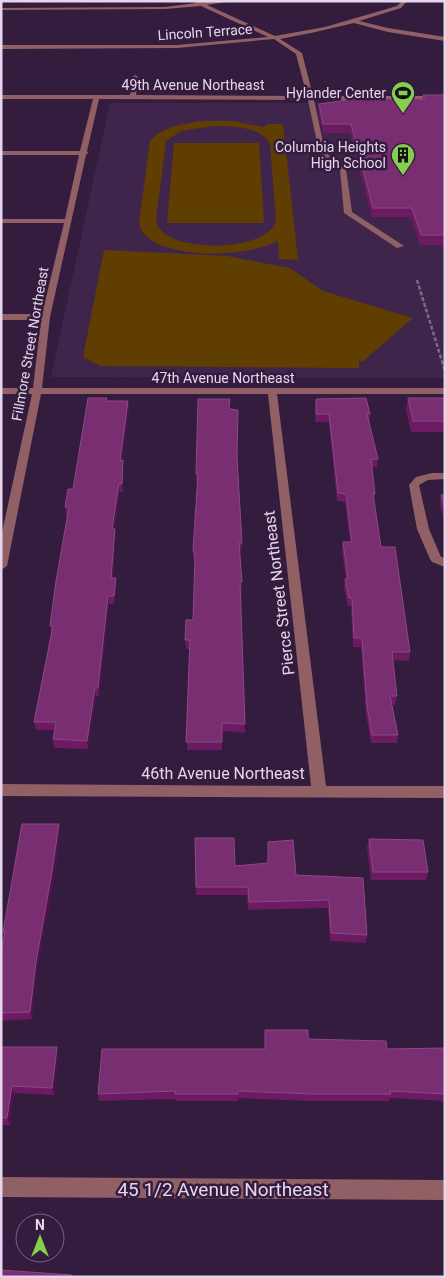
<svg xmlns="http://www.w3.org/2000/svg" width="446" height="1278" font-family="Roboto,sans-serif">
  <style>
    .built { fill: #3f254c }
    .green { fill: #603d00; fill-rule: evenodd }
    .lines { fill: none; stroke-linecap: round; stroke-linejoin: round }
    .path { stroke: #7e6a87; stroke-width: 2.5; stroke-dasharray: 4 2; stroke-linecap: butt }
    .minor { fill: #916064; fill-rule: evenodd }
    .wall { fill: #6c1a62 }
    .shaded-wall { fill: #50124e }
    .building { fill: #792e71; stroke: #8a4984 }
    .labels { text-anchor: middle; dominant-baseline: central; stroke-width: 5; stroke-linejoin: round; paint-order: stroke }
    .far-street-label { font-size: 14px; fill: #e5d6ec; stroke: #331c3e }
    .far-poi-label { font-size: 14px; fill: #e5d6ec; stroke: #331c3e; text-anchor: end }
    .street-label { font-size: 16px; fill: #e5d6ec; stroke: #331c3e }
    .near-street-label { font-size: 19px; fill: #e5d6ec; stroke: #331c3e }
  </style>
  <rect width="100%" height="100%" fill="#331c3e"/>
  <path class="built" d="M110,103H445V378L51,377Z"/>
  <path class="green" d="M202,121H232L263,127L268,124H283L298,260L279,259L278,241C265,247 251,251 237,252C213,256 144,254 139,223L150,141C163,126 184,124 202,121ZM213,126C231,126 261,126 270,144L276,221C267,254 157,254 156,219L166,141L181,131Z
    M174,143H259L264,223H167Z
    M104,250L227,256L290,268L323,291L413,318L362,362L359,361V368L100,366L83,357Z"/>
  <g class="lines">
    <path class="path" d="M417,280L445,371"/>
    <path class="minor" d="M193,1H232L207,5L275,36L325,27L397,6L402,1H407L401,8L359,21L388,28L445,37V41L388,32L354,23L311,33L280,39L302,53L313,96H445V100H314L324,147L331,159L346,169L352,212L404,246L397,248L344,213L340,170L326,161L318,147L308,100L99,99L87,151L88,153L86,155L50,317L42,388H445V394H277L326,786H445V798L1,796V784L311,786L268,394H41L7,566L1,570V537L32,394H1V388H33L41,320H1V314H42L64,223H1V219H65L79,155H1V151H80L93,99H1V95H130L132,77L135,75L138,77L136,95L307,96L296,54L274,39L177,48L1,49V45H177L268,37L201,6L165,9L1,10V8L165,7L196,3Z
      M432,473H445V479L428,480L419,485L429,529L441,557L445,558V567L432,562L430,559L417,529L409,485L416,477Z
      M1,1177L445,1180V1200L1,1197Z"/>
  </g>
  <path class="wall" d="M423,95H445V245H420L411,217H372L350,133H323L319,113V104L422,99Z
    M408,398H445V432H411L406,409Z
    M316,399L370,414L369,422L378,459L377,467H372L375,494L374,502L381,547L410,652L409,661L393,660L397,696L395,705L392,704L398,735L397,743H371L366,714L361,647H353L351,606H348L344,588L345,579H346L342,551L343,542H350L345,502L337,501L329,422H315Z
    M107,401H128L129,409L122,460L123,468V492H120L114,529H115V537L113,578H116V586L114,604H109L99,696H96L88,749L54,748L53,739L54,730H36L34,722L51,633L50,626L67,515H66L65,507L73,489Z
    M230,409L237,457L242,543L241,551H240L242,590H241L245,733L222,731V750H187L189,649H186L185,640L193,620L195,563L193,558V550L198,482H196V474Z
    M441,495H445V525L440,504Z
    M60,832L54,880L37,969L32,1019L1,1021V952L4,936L3,932Z
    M195,838L235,866L268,863V842L296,875L363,878L367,935L366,943L330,941L328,908L248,910L247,895H196Z
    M369,839L428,872L426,880H371L367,847Z
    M265,1030L308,1039L387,1049L445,1048V1101L390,1098L389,1101H310L238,1098V1101H176L175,1099L99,1101L98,1094L265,1049Z
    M1,1047L58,1054L54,1095L14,1093L10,1125H1Z"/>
  <path class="shaded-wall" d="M128,401L129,409L121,469L120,461Z
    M123,460V492L122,484Z
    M119,484L120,492L112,537V529Z
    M115,529V537L112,586L111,578Z
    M116,578V586L114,604V596Z
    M108,596L109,604L99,696L98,688Z
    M95,688L96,696L88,749L87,741Z
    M59,824L60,832L54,880L37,969L32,1019L30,1012L36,962Z
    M57,1047L58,1054L54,1095L52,1088Z
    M12,1086L14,1093L10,1125L7,1118Z
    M2,1238L4,1244L1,1266V1240Z"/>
  <path class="building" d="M423,95H445V235H421L412,208H373L351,124H323L319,104L354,99H425Z
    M88,398H107L106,401H128L120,461L123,460L122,484H119L112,529H115L111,578H116L114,596H108L98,688H95L87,741L53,739L56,722H34L53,626H50L56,581L69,507H65L68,489H73Z
    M366,398L370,414H367L378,459H371L375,494H373L381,547H395L410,652H392L397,696H390L398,735H372L367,706L362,638H354L352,598H349L345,579H348L343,542H352L346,494L338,493L329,414H316V399Z
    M408,398H445V421H413Z
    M198,399H230L229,409L238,410L237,457L242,543H239L242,582H240L245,724L222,723V742H186L190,640H185L186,620H193L195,555L193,550L198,474H196Z
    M441,495H445V511Z
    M22,824H59L52,872L36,962L30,1012L1,1013V952L5,932H3Z
    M195,838H234L235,866L268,863V842L293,840L296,875L363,878L367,935L331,933L329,900L249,902L248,887H196Z
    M369,839L423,840L428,872H373Z
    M265,1030H308V1039L386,1041L387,1049L445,1048V1094L390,1091L391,1094H311L238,1091V1094H175V1091L98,1094L102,1049H265Z
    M1,1047H57L52,1088L12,1086L7,1118H1Z
    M1,1270L72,1275L71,1277H1Z"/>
  <defs>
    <g id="stadium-pin" transform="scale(1.25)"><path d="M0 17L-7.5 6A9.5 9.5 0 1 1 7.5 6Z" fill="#85cf4d" stroke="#331c3e"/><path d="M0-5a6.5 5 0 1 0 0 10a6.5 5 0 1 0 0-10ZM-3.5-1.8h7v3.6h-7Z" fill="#111"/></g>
    <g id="building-pin" transform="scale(1.25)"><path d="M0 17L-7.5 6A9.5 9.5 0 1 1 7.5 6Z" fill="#85cf4d" stroke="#331c3e"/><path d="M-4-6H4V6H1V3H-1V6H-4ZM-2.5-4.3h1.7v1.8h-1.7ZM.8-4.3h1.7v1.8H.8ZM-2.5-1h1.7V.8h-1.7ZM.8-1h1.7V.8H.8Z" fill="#111"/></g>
  </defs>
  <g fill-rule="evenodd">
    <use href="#stadium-pin" x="403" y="93"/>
    <use href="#building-pin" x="403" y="155"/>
  </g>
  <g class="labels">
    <g class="far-street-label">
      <text transform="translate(205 32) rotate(-4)">Lincoln Terrace</text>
      <text x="193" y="85">49th Avenue Northeast</text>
      <text transform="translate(30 344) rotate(-80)">Fillmore Street Northeast</text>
      <text x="223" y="378">47th Avenue Northeast</text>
    </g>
    <g class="far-poi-label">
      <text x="386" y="93">Hylander Center</text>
      <text x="386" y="147">Columbia Heights<tspan x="386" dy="16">High School</tspan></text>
    </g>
    <g class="street-label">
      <text transform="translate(279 593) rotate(-97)">Pierce Street Northeast</text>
      <text x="223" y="773">46th Avenue Northeast</text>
    </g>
    <g class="near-street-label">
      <text x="223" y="1189">45 1/2 Avenue Northeast</text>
    </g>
  </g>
  <rect width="446" height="1278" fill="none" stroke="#e5d6ec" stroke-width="5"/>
  <g transform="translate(40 1238)"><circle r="24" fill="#331c3e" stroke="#7a6684"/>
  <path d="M0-4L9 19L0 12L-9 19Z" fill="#85cf4d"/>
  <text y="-8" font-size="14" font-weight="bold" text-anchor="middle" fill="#e5d6ec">N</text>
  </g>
</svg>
